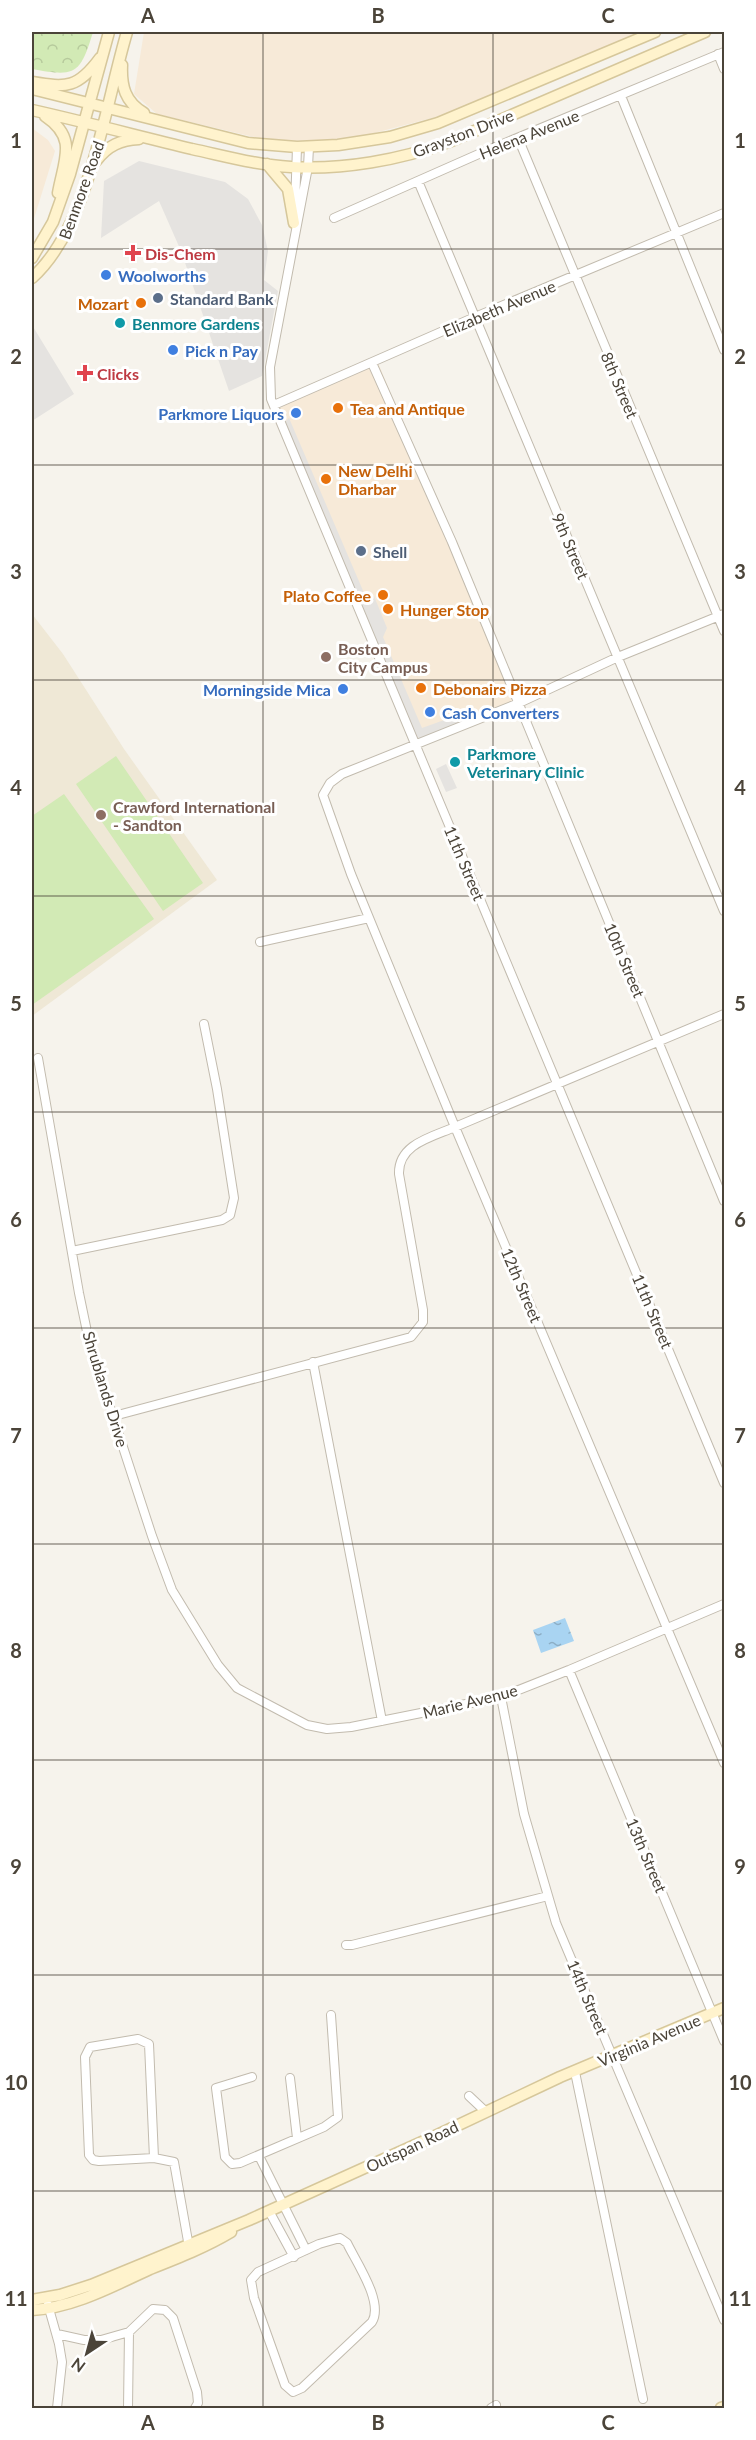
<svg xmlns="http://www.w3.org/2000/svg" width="756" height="2440" font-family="Lato,sans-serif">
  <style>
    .commercial { fill: #f7ead8 }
    .education { fill: #efe8d6 }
    .green { fill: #d2eab5 }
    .forest { fill: url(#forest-crowns) }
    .parking { fill: #e5e3e0 }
    .water { fill: url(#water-ripples) }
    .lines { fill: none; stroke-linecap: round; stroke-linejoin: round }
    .street-casing { stroke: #c2bbae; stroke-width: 10 }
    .secondary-casing { stroke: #d6c79b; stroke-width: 13 }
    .street { stroke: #fff; stroke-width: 8 }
    .secondary { stroke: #fff3cd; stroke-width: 10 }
    .grid { fill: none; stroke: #4b4439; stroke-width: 1.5; stroke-opacity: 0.55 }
    .health-dot { fill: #e0444e; stroke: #fff; stroke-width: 2 }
    .shop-dot { fill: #3f7fe0; stroke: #fff; stroke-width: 2 }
    .service-dot { fill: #5c6f8a; stroke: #fff; stroke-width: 2 }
    .food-dot { fill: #e8710a; stroke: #fff; stroke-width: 2 }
    .culture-dot { fill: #0f9aa8; stroke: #fff; stroke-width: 2 }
    .education-dot { fill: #8d6e63; stroke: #fff; stroke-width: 2 }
    .labels { text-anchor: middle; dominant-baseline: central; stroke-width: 6; stroke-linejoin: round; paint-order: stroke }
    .street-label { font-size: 16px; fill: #4b4439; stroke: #fff }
    .health-label { font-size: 16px; font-weight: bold; fill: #be3a42; stroke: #fff; text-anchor: start }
    .shop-label { font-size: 16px; font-weight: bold; fill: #366cbe; stroke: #fff; text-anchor: start }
    .service-label { font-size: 16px; font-weight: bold; fill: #4e5e75; stroke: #fff; text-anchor: start }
    .food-label { font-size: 16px; font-weight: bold; fill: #c56008; stroke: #fff; text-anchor: start }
    .culture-label { font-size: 16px; font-weight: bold; fill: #0d838f; stroke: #fff; text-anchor: start }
    .education-label { font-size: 16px; font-weight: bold; fill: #785e54; stroke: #fff; text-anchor: start }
    .neatline { fill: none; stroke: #4b4439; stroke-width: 2 }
    .grid-label { font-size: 20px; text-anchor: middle; font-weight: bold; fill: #4b4439 }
  </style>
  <defs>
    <pattern id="forest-crowns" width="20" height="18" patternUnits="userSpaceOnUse" patternTransform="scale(1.5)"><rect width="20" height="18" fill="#d2eab5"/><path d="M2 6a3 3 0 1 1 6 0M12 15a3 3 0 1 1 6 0" fill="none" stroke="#b6ca9c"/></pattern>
    <pattern id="water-ripples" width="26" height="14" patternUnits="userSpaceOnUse" patternTransform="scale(1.5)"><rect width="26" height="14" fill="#a9d4f2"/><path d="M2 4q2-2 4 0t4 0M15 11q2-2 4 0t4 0" fill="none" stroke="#8caec5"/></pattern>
  </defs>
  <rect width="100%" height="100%" fill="#f6f3ec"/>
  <path class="commercial" d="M144,32H642L455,112L309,150L157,114L134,94Z
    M32,128L48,140L55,151L32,225Z
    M377,360L519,707L418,747L274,405Z"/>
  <path class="education" d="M32,614L63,654L124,749L217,880L32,1016Z"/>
  <path class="green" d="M116,756L203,883L163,911L76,784Z
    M64,794L154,919L32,1005V816Z"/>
  <path class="forest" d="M32,32H93C80,75 75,77 32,69Z"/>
  <path class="parking" d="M139,161L225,182L248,199L262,225L268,251L264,280L278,291L262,376L229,391L181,251L159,201L101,238L104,181Z
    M32,325L74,394L32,421Z
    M289,418L364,593L374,596L387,628L383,637L422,728L458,715L463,725L417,741L282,425Z
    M446,764L457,788L446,792L436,769Z"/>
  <path class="water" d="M565,1618L574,1641L541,1653L533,1630Z"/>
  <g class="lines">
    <g class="street-casing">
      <path id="street" d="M718,54L724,69
        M621,96L724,350
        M518,138L724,631
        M309,147L308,167L270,367L271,399L724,1483
        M418,181L724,911
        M295,207L297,147
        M334,218L481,153L724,52
        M372,363L452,542L724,1201
        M274,405L475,317L724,213
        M724,614L618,657L519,703L342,774L330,783L323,795L351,874L455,1127L724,1763
        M260,942L369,918
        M38,1058L79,1293L90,1346L152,1536L172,1590L218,1665L237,1688L307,1725L327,1729L351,1727L501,1697L569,1670L724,1604
        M72,1251L222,1220L230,1215L234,1198L217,1089L204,1024
        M313,1362L382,1721
        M114,1416L411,1337L423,1322V1310L399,1174C398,1144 432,1137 455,1127L724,1014
        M569,1670L724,2041
        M501,1697L524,1814L556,1923L724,2320
        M346,1945H352L548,1896
        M575,2072L643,2399
        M252,2077L216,2088L225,2157L232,2164L240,2163L324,2127L338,2117L331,2015
        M290,2078L297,2138
        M469,2096L486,2112
        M259,2156L306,2250
        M154,2158L149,2044L138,2039L90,2047L85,2057L89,2155L93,2160L99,2161L154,2158L174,2162L189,2247
        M269,2211L294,2257
        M340,2238L347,2243C356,2262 384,2302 372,2322L302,2388L293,2392L285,2385L254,2298L251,2280L258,2272L319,2244Z
        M48,2305L59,2344L62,2362L57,2408
        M57,2334L84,2340H101L129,2332L153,2309L165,2310L173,2318L197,2392L198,2403L195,2408
        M128,2408L129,2332
        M491,2408L496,2405"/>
    </g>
    <g class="secondary-casing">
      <path id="secondary" d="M122,65C121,86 125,102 144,113
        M32,82C67,88 78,88 100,58
        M32,89L248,143L297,147L338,145L390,137L438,123L655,32
        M32,110C85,122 138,136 192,149C225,156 257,165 291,167C343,170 400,160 449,142L705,32
        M45,116C78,138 64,159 58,193
        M96,161C108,145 121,140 139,139
        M267,164L288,189L294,223
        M32,258L53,222L70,174L109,32
        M32,278C90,226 105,105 127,32
        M32,2300L60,2295L91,2285L249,2220L433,2137L560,2077L724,2008
        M32,2310C73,2308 113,2286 150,2269C178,2258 206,2247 231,2232
        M721,2408L724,2407"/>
    </g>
    <use href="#street" class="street"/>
    <use href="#secondary" class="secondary"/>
  </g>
  <path class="grid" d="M263,32V2408M493,32V2408M32,249H724M32,465H724M32,680H724M32,896H724M32,1112H724M32,1328H724M32,1544H724M32,1760H724M32,1975H724M32,2191H724"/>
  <g class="health-dot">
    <path d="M130 244h6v6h6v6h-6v6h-6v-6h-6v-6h6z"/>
    <path d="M82 364h6v6h6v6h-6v6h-6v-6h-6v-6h6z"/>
  </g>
  <g class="shop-dot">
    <circle cx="106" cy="275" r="6"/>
    <circle cx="173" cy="350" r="6"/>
    <circle cx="296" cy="413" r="6"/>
    <circle cx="343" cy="689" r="6"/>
    <circle cx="430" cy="712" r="6"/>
  </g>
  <g class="service-dot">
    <circle cx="158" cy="298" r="6"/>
    <circle cx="361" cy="551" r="6"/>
  </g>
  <g class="food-dot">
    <circle cx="141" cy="303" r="6"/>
    <circle cx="338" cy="408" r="6"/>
    <circle cx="326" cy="479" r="6"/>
    <circle cx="383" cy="595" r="6"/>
    <circle cx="388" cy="609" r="6"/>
    <circle cx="421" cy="688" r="6"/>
  </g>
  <g class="culture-dot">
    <circle cx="120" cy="323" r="6"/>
    <circle cx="455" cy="762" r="6"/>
  </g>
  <g class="education-dot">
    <circle cx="326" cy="657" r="6"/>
    <circle cx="101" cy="815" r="6"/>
  </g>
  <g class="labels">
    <g class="street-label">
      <text transform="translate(463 133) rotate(-21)">Grayston Drive</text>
      <text transform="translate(529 134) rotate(-22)">Helena Avenue</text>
      <text transform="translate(81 190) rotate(-70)">Benmore Road</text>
      <text transform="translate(499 308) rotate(-23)">Elizabeth Avenue</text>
      <text transform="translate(620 385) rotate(67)">8th Street</text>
      <text transform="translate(571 546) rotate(67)">9th Street</text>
      <text transform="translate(465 863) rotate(67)">11th Street</text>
      <text transform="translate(625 960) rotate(67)">10th Street</text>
      <text transform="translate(522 1285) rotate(67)">12th Street</text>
      <text transform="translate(653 1311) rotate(67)">11th Street</text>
      <text transform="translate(106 1389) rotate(73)">Shrublands Drive</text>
      <text transform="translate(470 1701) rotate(-14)">Marie Avenue</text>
      <text transform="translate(647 1855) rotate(67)">13th Street</text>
      <text transform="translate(588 1997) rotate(67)">14th Street</text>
      <text transform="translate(649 2040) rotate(-23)">Virginia Avenue</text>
      <text transform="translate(412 2146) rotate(-25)">Outspan Road</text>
    </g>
    <g class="health-label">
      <text x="145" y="253">Dis-Chem</text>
      <text x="97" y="373">Clicks</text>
    </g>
    <g class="shop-label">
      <text x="118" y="275">Woolworths</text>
      <text x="185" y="350">Pick n Pay</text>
      <text x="284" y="413" text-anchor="end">Parkmore Liquors</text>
      <text x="331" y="689" text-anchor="end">Morningside Mica</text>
      <text x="442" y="712">Cash Converters</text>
    </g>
    <g class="service-label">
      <text x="170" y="298">Standard Bank</text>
      <text x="373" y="551">Shell</text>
    </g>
    <g class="food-label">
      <text x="129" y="303" text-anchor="end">Mozart</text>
      <text x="350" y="408">Tea and Antique</text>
      <text x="338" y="470">New Delhi<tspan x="338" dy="18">Dharbar</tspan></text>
      <text x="371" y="595" text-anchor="end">Plato Coffee</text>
      <text x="400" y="609">Hunger Stop</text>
      <text x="433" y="688">Debonairs Pizza</text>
    </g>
    <g class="culture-label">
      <text x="132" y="323">Benmore Gardens</text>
      <text x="467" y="753">Parkmore<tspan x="467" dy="18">Veterinary Clinic</tspan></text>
    </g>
    <g class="education-label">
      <text x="338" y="648">Boston<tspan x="338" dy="18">City Campus</tspan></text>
      <text x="113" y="806">Crawford International<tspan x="113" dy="18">- Sandton</tspan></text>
    </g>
  </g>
  <rect width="756" height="2440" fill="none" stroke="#ffffff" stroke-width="66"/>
  <g transform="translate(87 2353) rotate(216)" stroke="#ffffff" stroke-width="4.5" paint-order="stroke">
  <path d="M0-4.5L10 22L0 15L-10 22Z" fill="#4b4439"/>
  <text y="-9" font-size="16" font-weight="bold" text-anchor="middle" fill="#4b4439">N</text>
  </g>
  <rect x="33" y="33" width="690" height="2374" class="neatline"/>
  <g class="grid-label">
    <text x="148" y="23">A</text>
    <text x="378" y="23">B</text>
    <text x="608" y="23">C</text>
    <text x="16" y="148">1</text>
    <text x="740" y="148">1</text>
    <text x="16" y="364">2</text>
    <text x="740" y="364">2</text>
    <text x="16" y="579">3</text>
    <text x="740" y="579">3</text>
    <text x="16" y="795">4</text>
    <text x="740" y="795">4</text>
    <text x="16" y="1011">5</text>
    <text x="740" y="1011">5</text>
    <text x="16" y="1227">6</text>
    <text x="740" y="1227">6</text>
    <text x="16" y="1443">7</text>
    <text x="740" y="1443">7</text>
    <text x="16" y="1658">8</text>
    <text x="740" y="1658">8</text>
    <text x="16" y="1874">9</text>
    <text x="740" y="1874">9</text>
    <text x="16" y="2090">10</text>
    <text x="740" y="2090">10</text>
    <text x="16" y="2306">11</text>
    <text x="740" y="2306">11</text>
    <text x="148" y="2430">A</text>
    <text x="378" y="2430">B</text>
    <text x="608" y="2430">C</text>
  </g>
</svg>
